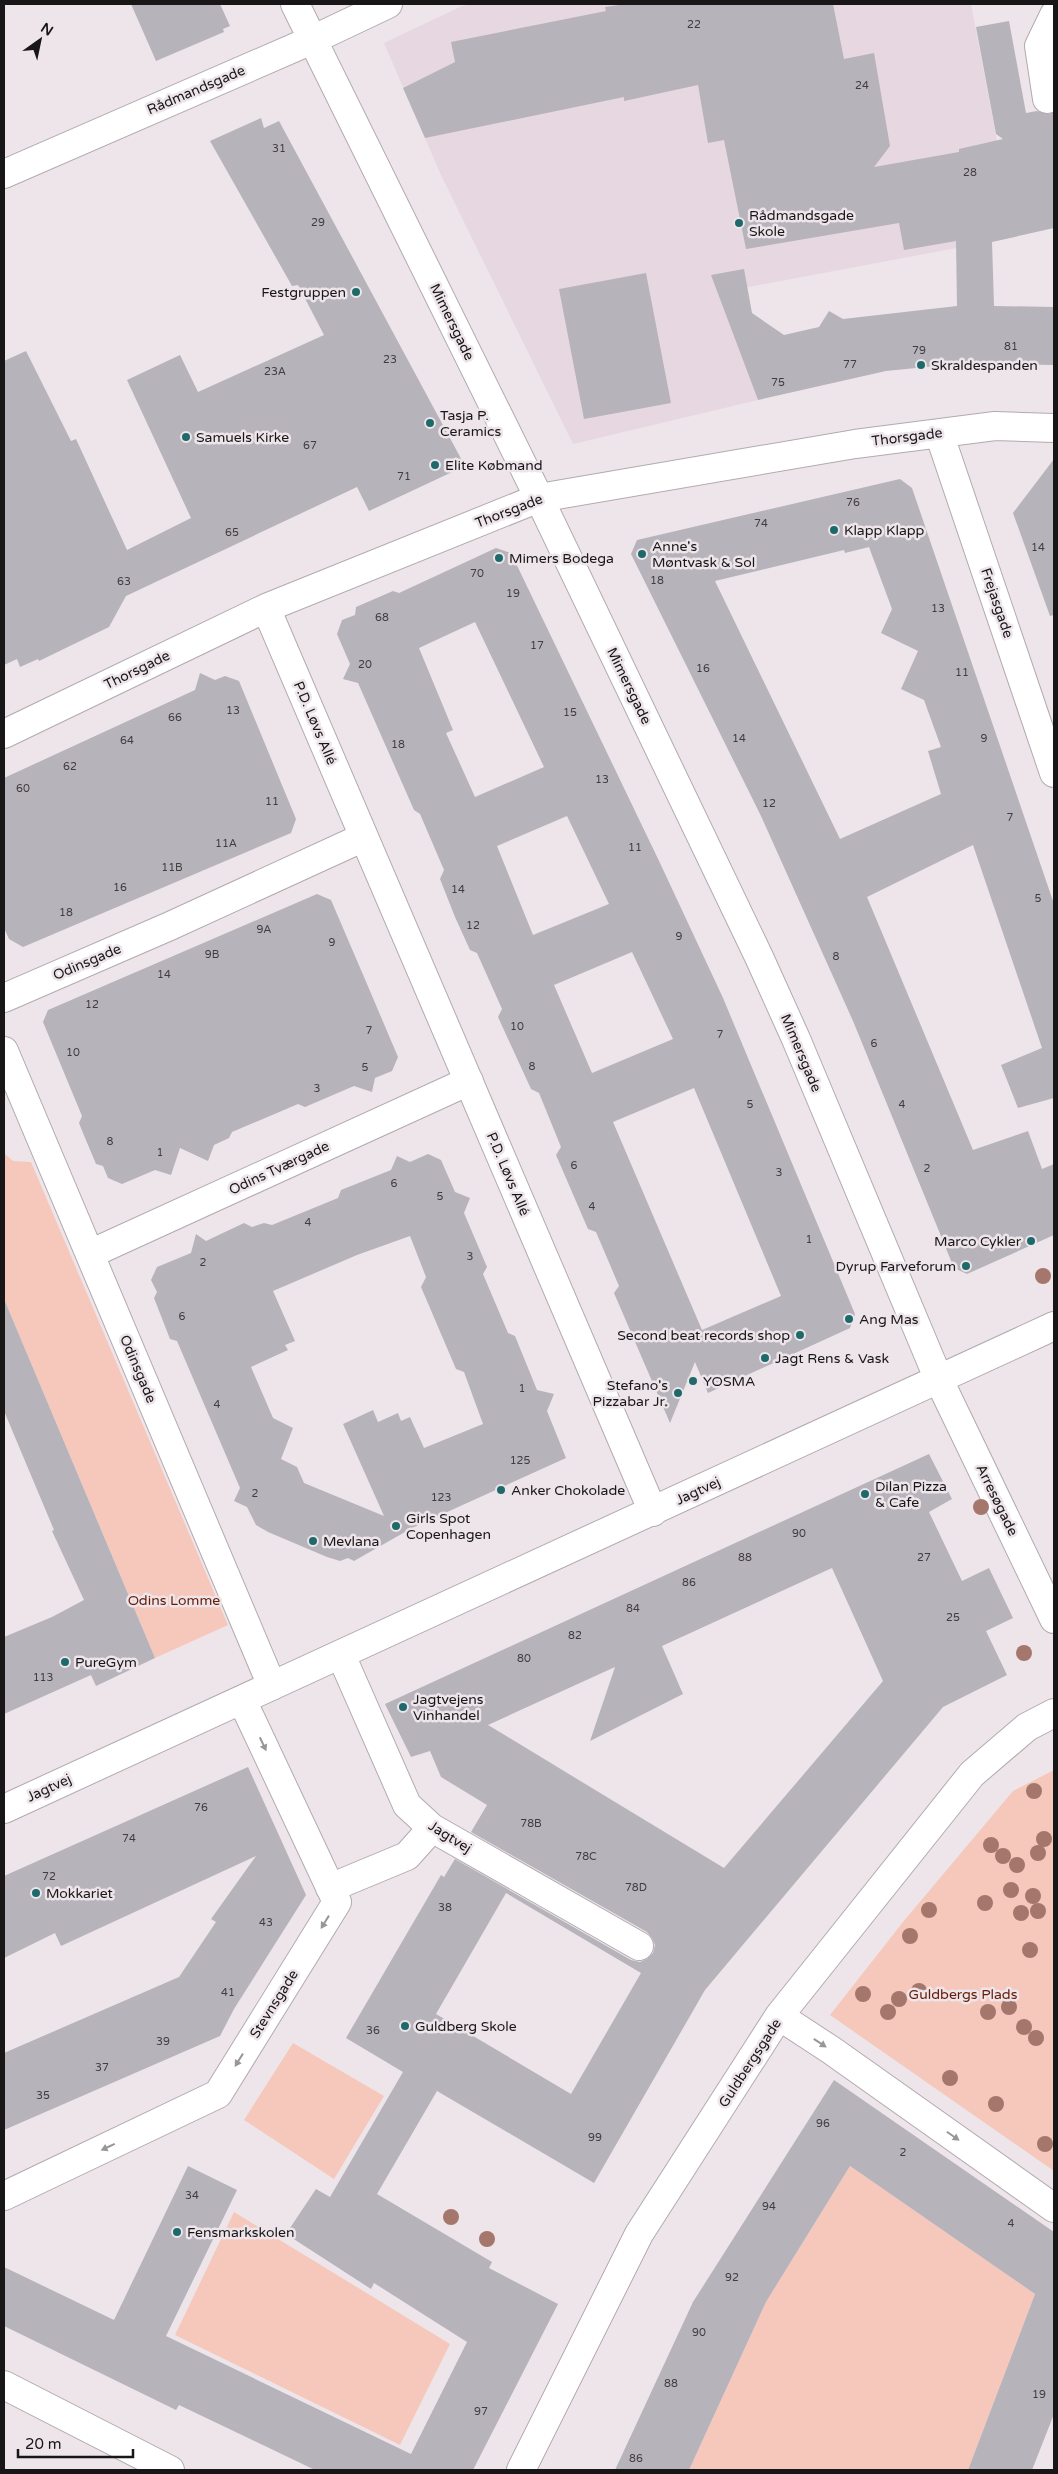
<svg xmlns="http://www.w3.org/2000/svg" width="1058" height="2474" font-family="'Varela Round',sans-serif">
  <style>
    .built { fill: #e6d7e1 }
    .green { fill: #f5c8bb }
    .building { fill: #b7b3ba; fill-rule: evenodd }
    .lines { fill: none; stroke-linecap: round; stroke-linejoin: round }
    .minor-casing { stroke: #b2aaaf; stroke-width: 30 }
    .minor { stroke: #fff; stroke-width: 28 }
    .tree { fill: #a4766c }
    .oneway { fill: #989697 }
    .poi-dot { fill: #1e6a6a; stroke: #ede5ea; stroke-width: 2 }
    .labels { text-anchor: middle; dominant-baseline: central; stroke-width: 5; stroke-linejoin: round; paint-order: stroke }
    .number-label { font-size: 11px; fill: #403d40 }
    .street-label { font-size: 14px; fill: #191618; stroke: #ede5ea }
    .poi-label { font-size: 14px; fill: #191618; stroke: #ede5ea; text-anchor: start }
    .park-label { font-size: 14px; fill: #681b04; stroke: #ede5ea }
  </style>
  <rect width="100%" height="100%" fill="#ede5ea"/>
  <path class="built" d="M476,4H971L1015,237L722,292L738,346L758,400L573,444L441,175L384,43L462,6Z"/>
  <path class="green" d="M4,1153L13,1161L31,1162L228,1625L155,1658L4,1299Z
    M1054,1770V2171L830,2015L903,1922L1013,1791Z
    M293,2043L384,2096L334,2179L244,2120Z
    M850,2166L1035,2294L968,2470H689L766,2302Z
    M234,2212L450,2344L400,2445L175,2335Z"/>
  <path class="building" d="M131,4H220L230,26L223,29L224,32L156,61Z
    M626,4H833L844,59L874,53L890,146L874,167L959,152V149L1003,139L996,134L976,27L1009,21L1026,113L1037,111L1049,114L1054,112V228L992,242L994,306L1054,307V365L966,363L886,371L758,400L711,275L744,269L752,313L784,335L819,327L829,311L843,319L957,306L956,241L904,250L899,223L746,249L724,140L708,143L698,85L624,101V97L425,138L403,88L455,62L451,42L606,11L605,7Z
    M261,118L264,128L279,121L465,466L369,511L357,487L126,596L109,627L39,661L38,659L20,667L17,659L4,665V361L26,351L71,441L76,439L127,550L191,518L127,380L180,355L198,392L324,335L298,285L292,286L210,141Z
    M646,273L671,403L584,419L559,289Z
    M1054,459V615L1050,616L1013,513Z
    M900,479L912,488L1054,904V1098L1018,1108L1001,1065L1042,1048L973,845L867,897L973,1150L1028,1131L1042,1169L1054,1164V1235L967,1274L954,1268L853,1021L761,816L631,554L637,540ZM869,547L892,609L881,633L918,651L901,689L924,700L941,747L928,751L941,794L840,839L715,581L844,550L845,553Z
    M496,548L511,553L660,863L723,998L855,1314L850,1328L708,1393L695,1362L670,1423L614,1293L619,1286L596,1232L588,1229L556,1155L561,1147L539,1093L531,1089L498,1017L502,1009L477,953L470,950L455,917L440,879L444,870L420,814L414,810L358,683L343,679L350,664L337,634L342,620L355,615L356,607L393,591L399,593ZM475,622L544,767L475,797L446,733L453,730L419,648ZM567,816L609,904L533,935L497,846ZM632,952L673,1039L592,1073L554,985ZM694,1088L781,1296L702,1330L613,1122Z
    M200,673L215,680L225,676L239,681L296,819L291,833L23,947L9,939L4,928V778L195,690Z
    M317,894L331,900L367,984L398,1057L392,1071L375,1078L372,1092L354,1086L305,1107L298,1104L232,1132L229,1138L214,1145L208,1161L180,1148L171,1175L155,1170L122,1184L108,1178L103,1166L96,1164L83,1133L79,1123L82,1116L43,1022L48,1010Z
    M428,1154L441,1160L455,1192L470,1198L464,1213L487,1267L483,1274L508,1333L515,1336L537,1390L554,1394L547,1411L566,1458L412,1528L354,1561L348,1558L340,1561L327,1557L268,1532L256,1525L247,1507L234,1501L240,1488L177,1341L170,1339L154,1298L157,1292L151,1280L157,1267L191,1253L196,1234L206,1241L244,1223L252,1227L264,1223L272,1225L338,1198L341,1190L391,1170L397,1156L410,1162ZM410,1236L426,1277L421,1287L456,1369L464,1372L483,1424L424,1448L410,1417L401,1421L398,1413L378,1422L373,1410L343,1424L384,1516L304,1483L297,1467L281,1459L293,1428L273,1418L251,1367L288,1350L285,1345L295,1341L273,1291L357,1255Z
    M4,1299L155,1658L96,1686L91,1675L4,1714V1637L52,1617L84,1600L52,1531L54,1530L4,1411Z
    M929,1454L952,1499L929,1512L962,1581L989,1568L1013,1618L986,1631L1007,1675L943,1707L705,1990L594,2183L437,2091L377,2194L492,2262L489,2268L558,2304L473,2470H315L179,2405L176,2410L4,2326V2267L114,2320L188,2166L237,2190L166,2336L411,2454L467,2342L374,2283L371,2289L286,2234L316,2189L330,2197L403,2072L346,2038L441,1875L444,1877L455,1859L631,1960L640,1962L647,1959L653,1953L655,1945L652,1938L647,1932L471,1832L487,1805L441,1777L430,1751L411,1757L385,1704ZM832,1568L883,1681L724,1868L488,1725L615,1667L590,1741L683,1694L662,1646ZM506,1893L641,1973L571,2094L436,2014Z
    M248,1767L306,1895L234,2009L220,2036L4,2130V2053L179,1977L216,1922L211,1919L256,1856L61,1946L55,1933L4,1958V1876Z
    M834,2080L1054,2232V2414L1032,2470H968L1035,2294L850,2166L766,2302L689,2470H615L693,2302Z"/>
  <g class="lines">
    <g class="minor-casing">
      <path id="minor" d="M295,4L539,498L759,957L796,1039L939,1380L1054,1619
        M1047,99L1039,46L1054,15
        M4,174L312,40L388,4
        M939,433L1054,773
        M266,608L653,1512
        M4,734L266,608L539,498L855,444L995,426L1054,428
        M4,998L170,926L364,837
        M4,1051L272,1686
        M90,1254L469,1081
        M341,1655L407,1805L432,1828L639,1946
        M4,1809L1054,1326
        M330,1888L407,1856L432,1828
        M779,2016L831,2050L1054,2208
        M4,2196L218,2094L337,1902L242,1700
        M4,2385L170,2470
        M521,2470L639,2234L779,2016L972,1774L1027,1727L1054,1713"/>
    </g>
    <use href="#minor" class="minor"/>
  </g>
  <g class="tree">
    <circle cx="1043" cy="1276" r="8"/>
    <circle cx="981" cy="1507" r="8"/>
    <circle cx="1024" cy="1653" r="8"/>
    <circle cx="1034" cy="1791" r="8"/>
    <circle cx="1044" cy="1839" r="8"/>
    <circle cx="991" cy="1845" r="8"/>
    <circle cx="1038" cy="1853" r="8"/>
    <circle cx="1003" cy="1856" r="8"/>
    <circle cx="1017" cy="1865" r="8"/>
    <circle cx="1011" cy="1890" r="8"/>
    <circle cx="1033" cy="1896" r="8"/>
    <circle cx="985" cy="1903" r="8"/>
    <circle cx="929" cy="1910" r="8"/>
    <circle cx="1038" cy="1911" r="8"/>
    <circle cx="1021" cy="1913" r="8"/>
    <circle cx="910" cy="1936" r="8"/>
    <circle cx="1030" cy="1950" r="8"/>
    <circle cx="919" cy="1991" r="8"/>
    <circle cx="863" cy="1994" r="8"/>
    <circle cx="899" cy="1999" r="8"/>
    <circle cx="1009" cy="2007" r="8"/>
    <circle cx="888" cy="2012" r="8"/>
    <circle cx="988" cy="2012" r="8"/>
    <circle cx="1024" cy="2027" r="8"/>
    <circle cx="1036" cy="2038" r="8"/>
    <circle cx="950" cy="2078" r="8"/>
    <circle cx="996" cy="2104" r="8"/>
    <circle cx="1045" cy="2144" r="8"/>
    <circle cx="451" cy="2217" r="8"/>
    <circle cx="487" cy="2239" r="8"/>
  </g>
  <defs><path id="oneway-solid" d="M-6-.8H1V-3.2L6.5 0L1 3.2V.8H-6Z" transform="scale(1.25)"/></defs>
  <g class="oneway">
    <use href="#oneway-solid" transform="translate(263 1744) rotate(65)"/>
    <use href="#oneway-solid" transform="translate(325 1922) rotate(122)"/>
    <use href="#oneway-solid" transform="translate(820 2043) rotate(33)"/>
    <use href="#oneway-solid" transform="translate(239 2060) rotate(122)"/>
    <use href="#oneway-solid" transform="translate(953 2136) rotate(35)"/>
    <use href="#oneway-solid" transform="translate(108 2147) rotate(155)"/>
  </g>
  <g class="poi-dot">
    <circle cx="739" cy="223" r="5"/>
    <circle cx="356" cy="292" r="5"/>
    <circle cx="921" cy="365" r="5"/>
    <circle cx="430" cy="423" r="5"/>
    <circle cx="186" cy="437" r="5"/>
    <circle cx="435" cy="465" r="5"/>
    <circle cx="834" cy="530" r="5"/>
    <circle cx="642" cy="554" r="5"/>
    <circle cx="499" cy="558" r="5"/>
    <circle cx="1031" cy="1241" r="5"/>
    <circle cx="966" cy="1266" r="5"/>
    <circle cx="849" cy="1319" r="5"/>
    <circle cx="800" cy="1335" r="5"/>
    <circle cx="765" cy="1358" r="5"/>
    <circle cx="693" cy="1381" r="5"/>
    <circle cx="678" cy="1393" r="5"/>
    <circle cx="501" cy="1490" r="5"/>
    <circle cx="865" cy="1494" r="5"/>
    <circle cx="396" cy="1526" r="5"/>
    <circle cx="313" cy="1541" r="5"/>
    <circle cx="65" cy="1662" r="5"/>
    <circle cx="403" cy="1707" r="5"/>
    <circle cx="36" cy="1893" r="5"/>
    <circle cx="405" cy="2026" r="5"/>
    <circle cx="177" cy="2232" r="5"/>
  </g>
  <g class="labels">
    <g class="number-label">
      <text x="694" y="24">22</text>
      <text x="862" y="85">24</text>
      <text x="279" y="148">31</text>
      <text x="970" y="172">28</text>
      <text x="318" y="222">29</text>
      <text x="1011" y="346">81</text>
      <text x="919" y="350">79</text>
      <text x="390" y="359">23</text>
      <text x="850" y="364">77</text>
      <text x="275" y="371">23A</text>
      <text x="778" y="382">75</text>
      <text x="310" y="445">67</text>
      <text x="404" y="476">71</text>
      <text x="853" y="502">76</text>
      <text x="761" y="523">74</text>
      <text x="232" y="532">65</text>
      <text x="1038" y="547">14</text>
      <text x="477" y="573">70</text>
      <text x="657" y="580">18</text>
      <text x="124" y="581">63</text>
      <text x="513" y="593">19</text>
      <text x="938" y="608">13</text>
      <text x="382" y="617">68</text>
      <text x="537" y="645">17</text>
      <text x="365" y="664">20</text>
      <text x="703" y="668">16</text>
      <text x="962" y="672">11</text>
      <text x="233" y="710">13</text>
      <text x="570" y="712">15</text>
      <text x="175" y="717">66</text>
      <text x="739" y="738">14</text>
      <text x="984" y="738">9</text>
      <text x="127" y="740">64</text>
      <text x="398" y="744">18</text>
      <text x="70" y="766">62</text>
      <text x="602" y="779">13</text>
      <text x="23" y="788">60</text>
      <text x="272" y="801">11</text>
      <text x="769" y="803">12</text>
      <text x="1010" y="817">7</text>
      <text x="226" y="843">11A</text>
      <text x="635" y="847">11</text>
      <text x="172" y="867">11B</text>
      <text x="120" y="887">16</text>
      <text x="458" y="889">14</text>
      <text x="1038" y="898">5</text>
      <text x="66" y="912">18</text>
      <text x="473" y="925">12</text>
      <text x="264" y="929">9A</text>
      <text x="679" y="936">9</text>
      <text x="332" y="942">9</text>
      <text x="212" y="954">9B</text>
      <text x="836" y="956">8</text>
      <text x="164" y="974">14</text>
      <text x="92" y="1004">12</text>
      <text x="517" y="1026">10</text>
      <text x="369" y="1030">7</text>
      <text x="720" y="1034">7</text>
      <text x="874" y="1043">6</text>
      <text x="73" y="1052">10</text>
      <text x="532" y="1066">8</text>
      <text x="365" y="1067">5</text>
      <text x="317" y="1088">3</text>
      <text x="750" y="1104">5</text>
      <text x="902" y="1104">4</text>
      <text x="110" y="1141">8</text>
      <text x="160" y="1152">1</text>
      <text x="574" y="1165">6</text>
      <text x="927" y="1168">2</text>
      <text x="779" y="1172">3</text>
      <text x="394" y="1183">6</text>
      <text x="440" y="1196">5</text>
      <text x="592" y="1206">4</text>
      <text x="308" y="1222">4</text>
      <text x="809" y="1239">1</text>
      <text x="470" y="1256">3</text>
      <text x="203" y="1262">2</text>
      <text x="182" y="1316">6</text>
      <text x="522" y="1388">1</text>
      <text x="217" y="1404">4</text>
      <text x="520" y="1460">125</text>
      <text x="255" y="1493">2</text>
      <text x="441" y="1497">123</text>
      <text x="799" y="1533">90</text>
      <text x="745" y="1557">88</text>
      <text x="924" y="1557">27</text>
      <text x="689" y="1582">86</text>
      <text x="633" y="1608">84</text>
      <text x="953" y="1617">25</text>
      <text x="575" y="1635">82</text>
      <text x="524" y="1658">80</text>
      <text x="43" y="1677">113</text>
      <text x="201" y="1807">76</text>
      <text x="531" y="1823">78B</text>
      <text x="129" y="1838">74</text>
      <text x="586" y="1856">78C</text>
      <text x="49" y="1876">72</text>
      <text x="636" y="1887">78D</text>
      <text x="445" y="1907">38</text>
      <text x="266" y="1922">43</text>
      <text x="228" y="1992">41</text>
      <text x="373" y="2030">36</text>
      <text x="163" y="2041">39</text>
      <text x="102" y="2067">37</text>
      <text x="43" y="2095">35</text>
      <text x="823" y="2123">96</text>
      <text x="595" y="2137">99</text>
      <text x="903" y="2152">2</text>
      <text x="192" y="2195">34</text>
      <text x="769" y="2206">94</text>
      <text x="1011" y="2223">4</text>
      <text x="732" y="2277">92</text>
      <text x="699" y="2332">90</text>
      <text x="671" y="2383">88</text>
      <text x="1039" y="2394">19</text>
      <text x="481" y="2411">97</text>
      <text x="636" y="2458">86</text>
    </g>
    <g class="street-label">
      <text transform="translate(196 90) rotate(-23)">Rådmandsgade</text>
      <text transform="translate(452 322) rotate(64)">Mimersgade</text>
      <text transform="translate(907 437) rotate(-7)">Thorsgade</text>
      <text transform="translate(509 511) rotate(-21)">Thorsgade</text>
      <text transform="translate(997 603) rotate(71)">Frejasgade</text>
      <text transform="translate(137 670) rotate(-26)">Thorsgade</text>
      <text transform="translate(629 686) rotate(64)">Mimersgade</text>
      <text transform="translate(315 723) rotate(67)">P.D. Løvs Allé</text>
      <text transform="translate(87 962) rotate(-23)">Odinsgade</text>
      <text transform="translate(801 1053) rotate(67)">Mimersgade</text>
      <text transform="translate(279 1168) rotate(-25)">Odins Tværgade</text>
      <text transform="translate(508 1174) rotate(67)">P.D. Løvs Allé</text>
      <text transform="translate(138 1369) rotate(67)">Odinsgade</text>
      <text transform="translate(698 1491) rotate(-25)">Jagtvej</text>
      <text transform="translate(997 1500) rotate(64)">Arresøgade</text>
      <text transform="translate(49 1788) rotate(-25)">Jagtvej</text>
      <text transform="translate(450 1837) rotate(32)">Jagtvej</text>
      <text transform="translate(274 2004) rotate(-58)">Stevnsgade</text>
      <text transform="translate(750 2063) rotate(-57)">Guldbergsgade</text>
    </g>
    <g class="poi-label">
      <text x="749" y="215">Rådmandsgade<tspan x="749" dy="16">Skole</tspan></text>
      <text x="346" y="292" text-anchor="end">Festgruppen</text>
      <text x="931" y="365">Skraldespanden</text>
      <text x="440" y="415">Tasja P.<tspan x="440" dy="16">Ceramics</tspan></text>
      <text x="196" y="437">Samuels Kirke</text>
      <text x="445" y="465">Elite Købmand</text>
      <text x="844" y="530">Klapp Klapp</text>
      <text x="652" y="546">Anne's<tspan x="652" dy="16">Møntvask &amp; Sol</tspan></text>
      <text x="509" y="558">Mimers Bodega</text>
      <text x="1021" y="1241" text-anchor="end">Marco Cykler</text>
      <text x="956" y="1266" text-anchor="end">Dyrup Farveforum</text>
      <text x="859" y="1319">Ang Mas</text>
      <text x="790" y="1335" text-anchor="end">Second beat records shop</text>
      <text x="775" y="1358">Jagt Rens &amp; Vask</text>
      <text x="703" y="1381">YOSMA</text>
      <text x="668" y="1385" text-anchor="end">Stefano's<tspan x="668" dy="16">Pizzabar Jr.</tspan></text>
      <text x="875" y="1486">Dilan Pizza<tspan x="875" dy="16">&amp; Cafe</tspan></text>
      <text x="511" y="1490">Anker Chokolade</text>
      <text x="406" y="1518">Girls Spot<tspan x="406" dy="16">Copenhagen</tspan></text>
      <text x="323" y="1541">Mevlana</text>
      <text x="75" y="1662">PureGym</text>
      <text x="413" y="1699">Jagtvejens<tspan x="413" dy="16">Vinhandel</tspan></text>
      <text x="46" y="1893">Mokkariet</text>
      <text x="415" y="2026">Guldberg Skole</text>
      <text x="187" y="2232">Fensmarkskolen</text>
    </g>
    <g class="park-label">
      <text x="174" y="1600">Odins Lomme</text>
      <text x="963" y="1994">Guldbergs Plads</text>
    </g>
  </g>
  <rect width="1058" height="2474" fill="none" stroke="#191618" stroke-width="10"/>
  <g transform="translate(40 40) rotate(33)" stroke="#ede5ea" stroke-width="4" paint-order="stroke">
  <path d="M0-4L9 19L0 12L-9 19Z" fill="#191618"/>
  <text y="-8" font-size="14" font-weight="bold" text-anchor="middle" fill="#191618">N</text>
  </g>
  <path d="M18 2449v8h115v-8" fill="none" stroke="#191618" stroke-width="2.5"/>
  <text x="25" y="2449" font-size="15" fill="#191618" stroke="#ede5ea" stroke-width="4" paint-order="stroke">20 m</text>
</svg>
